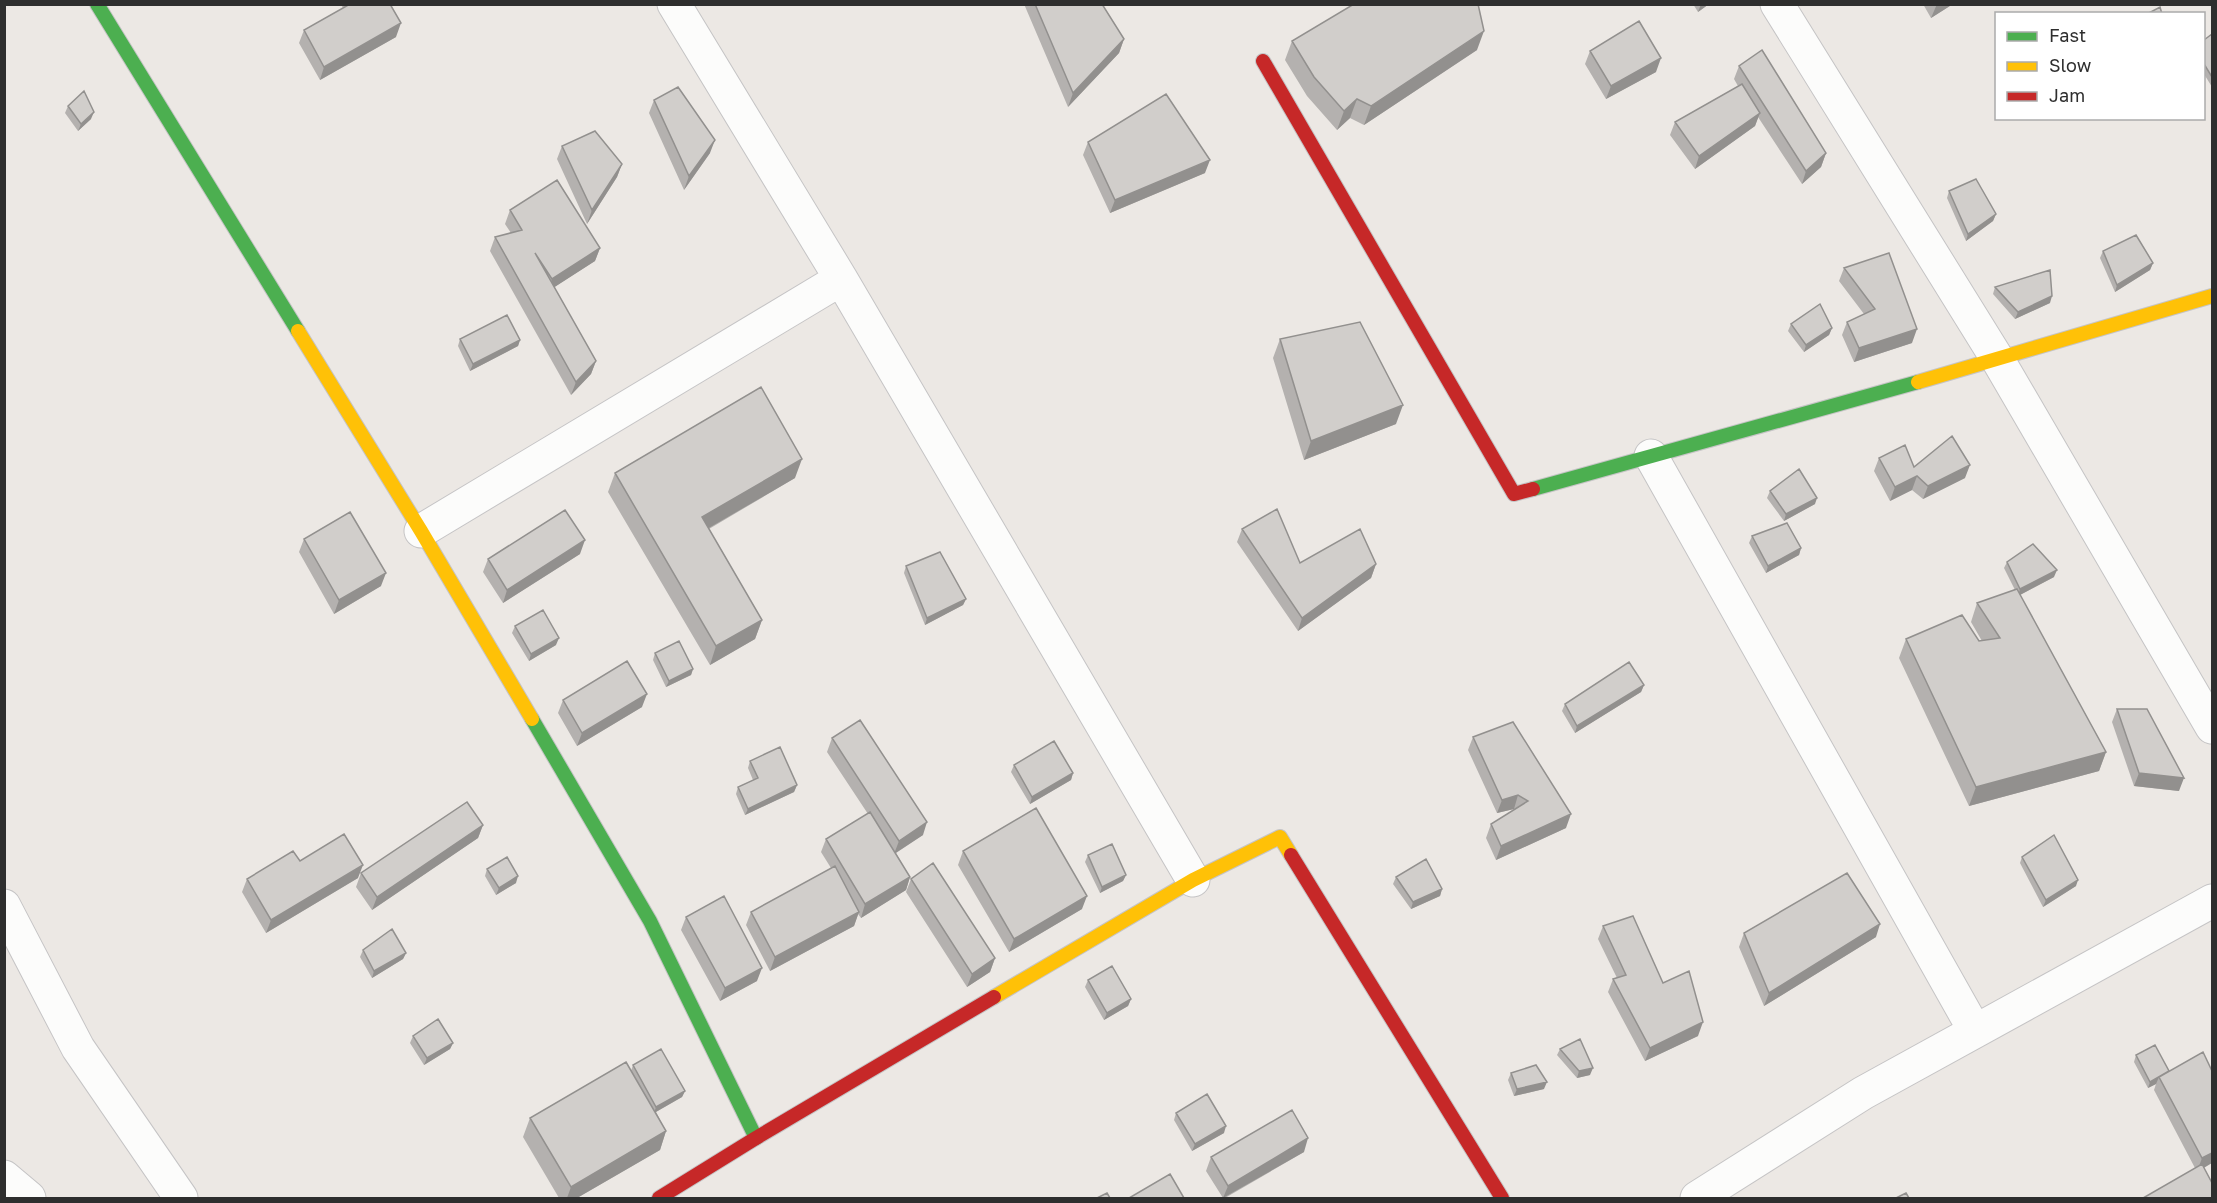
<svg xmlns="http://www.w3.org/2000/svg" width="2217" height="1203" font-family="'Golos Text',sans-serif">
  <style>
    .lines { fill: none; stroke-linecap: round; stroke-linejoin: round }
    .street-casing { stroke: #c5c4c5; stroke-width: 35 }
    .fast-casing { stroke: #c5c4c5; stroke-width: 16 }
    .slow-casing { stroke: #c5c4c5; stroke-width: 16 }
    .jam-casing { stroke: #c5c4c5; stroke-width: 16 }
    .street { stroke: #fcfcfb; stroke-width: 33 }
    .fast { stroke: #4caf50; stroke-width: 14 }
    .slow { stroke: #ffc107; stroke-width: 14 }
    .jam { stroke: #c62828; stroke-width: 14 }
    .wall { fill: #b4b1af }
    .shaded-wall { fill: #92908e }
    .building { fill: #d1cecb; stroke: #92908e; stroke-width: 1.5 }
  </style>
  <rect width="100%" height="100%" fill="#ece8e4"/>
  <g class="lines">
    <g class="street-casing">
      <path id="street" d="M674,4L841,279L1193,880
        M1777,4L1998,360L2212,727
        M1651,456L1975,1031
        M421,531L841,279
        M4,906L78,1048L181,1198
        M4,1177L29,1198
        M1697,1198L1863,1093L2212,901"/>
    </g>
    <g class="fast-casing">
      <path id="fast" d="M97,4L298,331
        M1533,489L1918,382
        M532,719L650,921L756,1138"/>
    </g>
    <g class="slow-casing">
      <path id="slow" d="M298,331L421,531L532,719
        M1918,382L2212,296
        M994,997L1193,880L1280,837L1291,855"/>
    </g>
    <g class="jam-casing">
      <path id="jam" d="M1263,61L1514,494L1533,489
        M1291,855L1502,1198
        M659,1198L756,1138L994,997"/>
    </g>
    <use href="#street" class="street"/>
    <use href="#fast" class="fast"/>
    <use href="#slow" class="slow"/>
    <use href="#jam" class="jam"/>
  </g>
  <path class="wall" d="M341,4H390L396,37L320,80L299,43L304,30L343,8Z
    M1024,4H1102L1124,39L1119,53L1068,107Z
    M1693,4H1709L1698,12Z
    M1923,4H1953L1931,18Z
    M2212,34V87L2204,74V40Z
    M1292,41L1477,50L1364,125L1350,118L1337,130L1307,96L1285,60Z
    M1590,51L1656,72L1606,99L1585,64Z
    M1739,66L1826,153L1821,167L1802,184L1758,117L1755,126L1695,169L1670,135L1675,122L1738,86L1734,79Z
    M654,100L710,153L684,190L649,113Z
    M68,106L91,119L78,131L65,113Z
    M1088,142L1205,173L1110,213L1083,155Z
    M562,146L622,164L617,177L587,224L557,159Z
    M1949,191L1996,214L1993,221L1966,241L1947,198Z
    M510,210L600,248L595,261L554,287L596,361L591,374L571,395L490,251L495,237L511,233L505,224Z
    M2103,251L2153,263L2150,270L2115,292L2100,258Z
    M1844,268L1912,343L1854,362L1842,335L1847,322L1864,314L1839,281Z
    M1995,287L2050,303L2015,319L1993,294Z
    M1791,324L1832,328L1829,335L1804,352L1788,331Z
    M460,339L520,340L518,346L470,371L458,346Z
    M1280,339L1396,424L1304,460L1273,358Z
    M1879,458L1914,467L1965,478L1923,499L1912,490L1890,501L1874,471Z
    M615,473L795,478L709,529L762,620L755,639L710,665L608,492Z
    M1770,491L1815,504L1784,521L1767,498Z
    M1242,529L1300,563L1376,564L1371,578L1298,631L1237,542Z
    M1752,536L1801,548L1799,555L1766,573L1749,543Z
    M304,539L381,586L334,614L299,552Z
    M580,554L503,603L483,572L488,559Z
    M2007,562L2054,577L2020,595L2106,752L2099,771L1969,806L1899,658L1906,639L1982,641L1971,622L1977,603L2015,590L2004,568Z
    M906,566L966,599L963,605L925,625L904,573Z
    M515,626L556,645L529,661L512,633Z
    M655,653L693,669L691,675L666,687L653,660Z
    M1644,685L1641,692L1575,733L1562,711L1565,704Z
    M563,700L642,707L577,746L558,713Z
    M2117,709L2179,791L2134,786L2112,722Z
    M1473,737L1566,828L1496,860L1486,838L1491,824L1515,809H1514L1497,813L1468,750Z
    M832,738L923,835L896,853L910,877L906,890L861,918L858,914L854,926L770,971L746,925L751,912L831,868L821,852L826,839L868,814L827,752Z
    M750,761L797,785L794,792L745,815L736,794L738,787L753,780L748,768Z
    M1014,765L1073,773L1071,780L1030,804L1011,772Z
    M483,825L478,838L372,910L356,887L361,873Z
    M963,851L1082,909L1009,952L958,865Z
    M1088,855L1126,875L1123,881L1100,893L1085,862Z
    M2022,857L2076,886L2043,907L2020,863Z
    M300,861L358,878L266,933L242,892L247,879Z
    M487,869L516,883L496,895L485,876Z
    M1396,877L1442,889L1440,896L1411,909L1393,884Z
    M911,879L995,958L990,972L967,987L906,892Z
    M686,917L757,981L720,1001L681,930Z
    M1603,926L1663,983L1698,1036L1645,1061L1608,992L1613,979L1617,978L1598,939Z
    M1744,933L1876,937L1764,1006L1739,947Z
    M363,950L406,953L403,959L372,978L360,957Z
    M1088,980L1131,999L1128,1006L1104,1020L1085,987Z
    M413,1036L453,1043L450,1049L424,1065L410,1043Z
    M2155,1045L2212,1163L2195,1168L2154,1090L2156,1084L2148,1088L2134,1062L2136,1055Z
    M1560,1049L1590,1075L1577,1078L1557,1055Z
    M633,1065L685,1091L682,1097L656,1112L666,1131L660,1150L577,1198H559L523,1137L530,1118L631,1071Z
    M1511,1073L1544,1089L1514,1096L1508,1080Z
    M1176,1113L1224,1133L1192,1151L1174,1120Z
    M1304,1152L1225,1198H1223L1206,1171L1211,1157Z"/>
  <path class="shaded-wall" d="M1701,4H1709L1698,12Z
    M1937,4H1953L1931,18Z
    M401,23L396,37L320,80L324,67Z
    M1484,31L1477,50L1364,125L1371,106Z
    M1124,39L1119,53L1068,107L1073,93Z
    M1661,58L1656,72L1606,99L1611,86Z
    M1357,99L1350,118L1337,130L1344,111Z
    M94,112L91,119L78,131L81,124Z
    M1760,113L1755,126L1695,169L1699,156Z
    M715,140L710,153L684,190L689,176Z
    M1826,153L1821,167L1802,184L1806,171Z
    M1210,160L1205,173L1110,213L1115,200Z
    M622,164L617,177L587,224L592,210Z
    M1996,214L1993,221L1966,241L1968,234Z
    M600,248L595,261L547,292L552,279Z
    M2153,263L2150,270L2115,292L2117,285Z
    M2052,296L2050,303L2015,319L2018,312Z
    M1832,328L1829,335L1804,352L1806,345Z
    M1917,329L1912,343L1854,362L1859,348Z
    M520,340L518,346L470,371L473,364Z
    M596,361L591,374L571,395L576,382Z
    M1403,405L1396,424L1304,460L1311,441Z
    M802,459L795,478L695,536L702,517Z
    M1970,465L1965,478L1923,499L1928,486Z
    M1917,476L1912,490L1890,501L1895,487Z
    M1817,498L1815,504L1784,521L1786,514Z
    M585,540L580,554L503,603L507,590Z
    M1801,548L1799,555L1766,573L1768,566Z
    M1376,564L1371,578L1298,631L1302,618Z
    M2057,570L2054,577L2018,596L2020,589Z
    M386,573L381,586L334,614L339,600Z
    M966,599L963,605L925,625L927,618Z
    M762,620L755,639L710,665L716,646Z
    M559,638L556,645L529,661L531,654Z
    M693,669L691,675L666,687L669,681Z
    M1644,685L1641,692L1575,733L1577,726Z
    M647,694L642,707L577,746L582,733Z
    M2106,752L2099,771L1969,806L1976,787Z
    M1073,773L1071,780L1030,804L1032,797Z
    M2139,773L2184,778L2179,791L2134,786Z
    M797,785L794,792L745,815L748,809Z
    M1518,795L1514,809L1497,813L1502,800Z
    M1571,814L1566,828L1496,860L1501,846Z
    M927,822L923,835L894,854L899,841Z
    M483,825L478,838L372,910L377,897Z
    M363,865L358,878L266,933L271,920Z
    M1126,875L1123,881L1100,893L1102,887Z
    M518,876L516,883L496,895L499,888Z
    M910,877L906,890L861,918L865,904Z
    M2078,880L2076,886L2043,907L2046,900Z
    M1442,889L1440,896L1411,909L1413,902Z
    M1087,896L1082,909L1009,952L1014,939Z
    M859,912L854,926L770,971L775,957Z
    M1880,924L1876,937L1764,1006L1769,993Z
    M406,953L403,959L372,978L374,971Z
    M995,958L990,972L967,987L972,974Z
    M762,968L757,981L720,1001L725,988Z
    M1131,999L1128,1006L1104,1020L1107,1013Z
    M1703,1022L1698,1036L1645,1061L1650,1048Z
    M453,1043L450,1049L424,1065L427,1058Z
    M1593,1068L1590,1075L1577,1078L1579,1071Z
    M2159,1077L2156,1084L2148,1088L2150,1082Z
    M1547,1082L1544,1089L1514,1096L1517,1089Z
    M685,1091L682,1097L654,1113L656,1107Z
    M1226,1126L1224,1133L1192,1151L1195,1144Z
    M666,1131L660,1150L577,1198H567L571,1187Z
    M1308,1138L1304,1152L1223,1198L1228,1186Z
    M2212,1153V1163L2197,1172L2202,1158Z"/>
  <path class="building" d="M350,4H390L401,23L324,67L304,30Z
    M1035,4H1102L1124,39L1073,93Z
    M1354,4H1478L1484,31L1371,106L1357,99L1344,111L1314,77L1292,41Z
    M2160,7L2162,14H2147Z
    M1639,21L1661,58L1611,86L1590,51Z
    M2212,34V77L2204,64V40Z
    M1762,50L1826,153L1806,171L1739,66Z
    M1742,84L1760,113L1699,156L1675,122Z
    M678,87L715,140L689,176L654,100Z
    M84,91L94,112L81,124L68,106Z
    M1166,94L1210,160L1115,200L1088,142Z
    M595,131L622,164L592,210L562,146Z
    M1976,179L1996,214L1968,234L1949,191Z
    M557,180L600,248L552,279L535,253L596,361L576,382L495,237L522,230L510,210Z
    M2136,235L2153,263L2117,285L2103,251Z
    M1889,253L1917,329L1859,348L1847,322L1875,309L1844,268Z
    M2050,270L2052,296L2018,312L1995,287Z
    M1820,304L1832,328L1806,345L1791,324Z
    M507,315L520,340L473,364L460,339Z
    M1360,322L1403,405L1311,441L1280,339Z
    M761,387L802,459L702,517L762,620L716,646L615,473Z
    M1952,436L1970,465L1928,486L1917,476L1895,487L1879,458L1905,445L1914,467Z
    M1799,469L1817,498L1786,514L1770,491Z
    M1277,509L1300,563L1360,529L1376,564L1302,618L1242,529Z
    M565,510L585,540L507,590L488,559Z
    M350,512L386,573L339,600L304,539Z
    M1787,523L1801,548L1768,566L1752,536Z
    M2033,544L2057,570L2020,589L2007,562Z
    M940,552L966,599L927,618L906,566Z
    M2017,589L2106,752L1976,787L1906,639L1962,615L1979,641L2000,638L1977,603Z
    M543,610L559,638L531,654L515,626Z
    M679,641L693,669L669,681L655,653Z
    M627,661L647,694L582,733L563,700Z
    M1629,662L1644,685L1577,726L1565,704Z
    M2117,709H2147L2184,778L2139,773Z
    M860,720L927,822L899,841L832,738Z
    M1513,722L1571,814L1501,846L1491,824L1528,801L1518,795L1502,800L1473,737Z
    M1054,741L1073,773L1032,797L1014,765Z
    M780,747L797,785L748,809L738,787L758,778L750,761Z
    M467,802L483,825L377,897L361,873Z
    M1036,808L1087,896L1014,939L963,851Z
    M870,812L910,877L865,904L826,839Z
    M344,834L363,865L271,920L247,879L293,851L300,861Z
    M2054,835L2078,880L2046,900L2022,857Z
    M1112,844L1126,875L1102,887L1088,855Z
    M507,857L518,876L499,888L487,869Z
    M1426,859L1442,889L1413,902L1396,877Z
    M933,863L995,958L972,974L911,879Z
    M835,866L859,912L775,957L751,912Z
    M1847,873L1880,924L1769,993L1744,933Z
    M724,896L762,968L725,988L686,917Z
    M1633,916L1663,983L1689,971L1703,1022L1650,1048L1613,979L1626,975L1603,926Z
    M392,929L406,953L374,971L363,950Z
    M1112,966L1131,999L1107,1013L1088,980Z
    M438,1019L453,1043L427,1058L413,1036Z
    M1580,1039L1593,1068L1579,1071L1560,1049Z
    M2155,1045L2169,1071L2150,1082L2136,1055Z
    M661,1049L685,1091L656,1107L633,1065Z
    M2203,1052L2212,1071V1153L2202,1158L2159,1077Z
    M626,1062L666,1131L571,1187L530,1118Z
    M1536,1065L1547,1082L1517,1089L1511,1073Z
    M1207,1094L1226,1126L1195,1144L1176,1113Z
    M1292,1110L1308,1138L1228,1186L1211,1157Z
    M2202,1164L2212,1183V1198H2143Z
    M1170,1174L1184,1198H1129Z
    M1107,1193L1110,1198H1097Z
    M1906,1193L1909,1198H1896Z"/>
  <rect width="2217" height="1203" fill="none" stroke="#2e2e2e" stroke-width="12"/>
  <rect x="1995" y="12" width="210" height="108" fill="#ffffff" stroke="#ababab" stroke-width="1.5"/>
  <rect x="2007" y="32" width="30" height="9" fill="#4caf50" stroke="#ababab" stroke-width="1.5"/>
  <text x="2049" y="42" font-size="18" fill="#2e2e2e">Fast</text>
  <rect x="2007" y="62" width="30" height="9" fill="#ffc107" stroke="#ababab" stroke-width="1.5"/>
  <text x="2049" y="72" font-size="18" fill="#2e2e2e">Slow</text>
  <rect x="2007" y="92" width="30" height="9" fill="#c62828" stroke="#ababab" stroke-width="1.5"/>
  <text x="2049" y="102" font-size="18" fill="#2e2e2e">Jam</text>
</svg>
